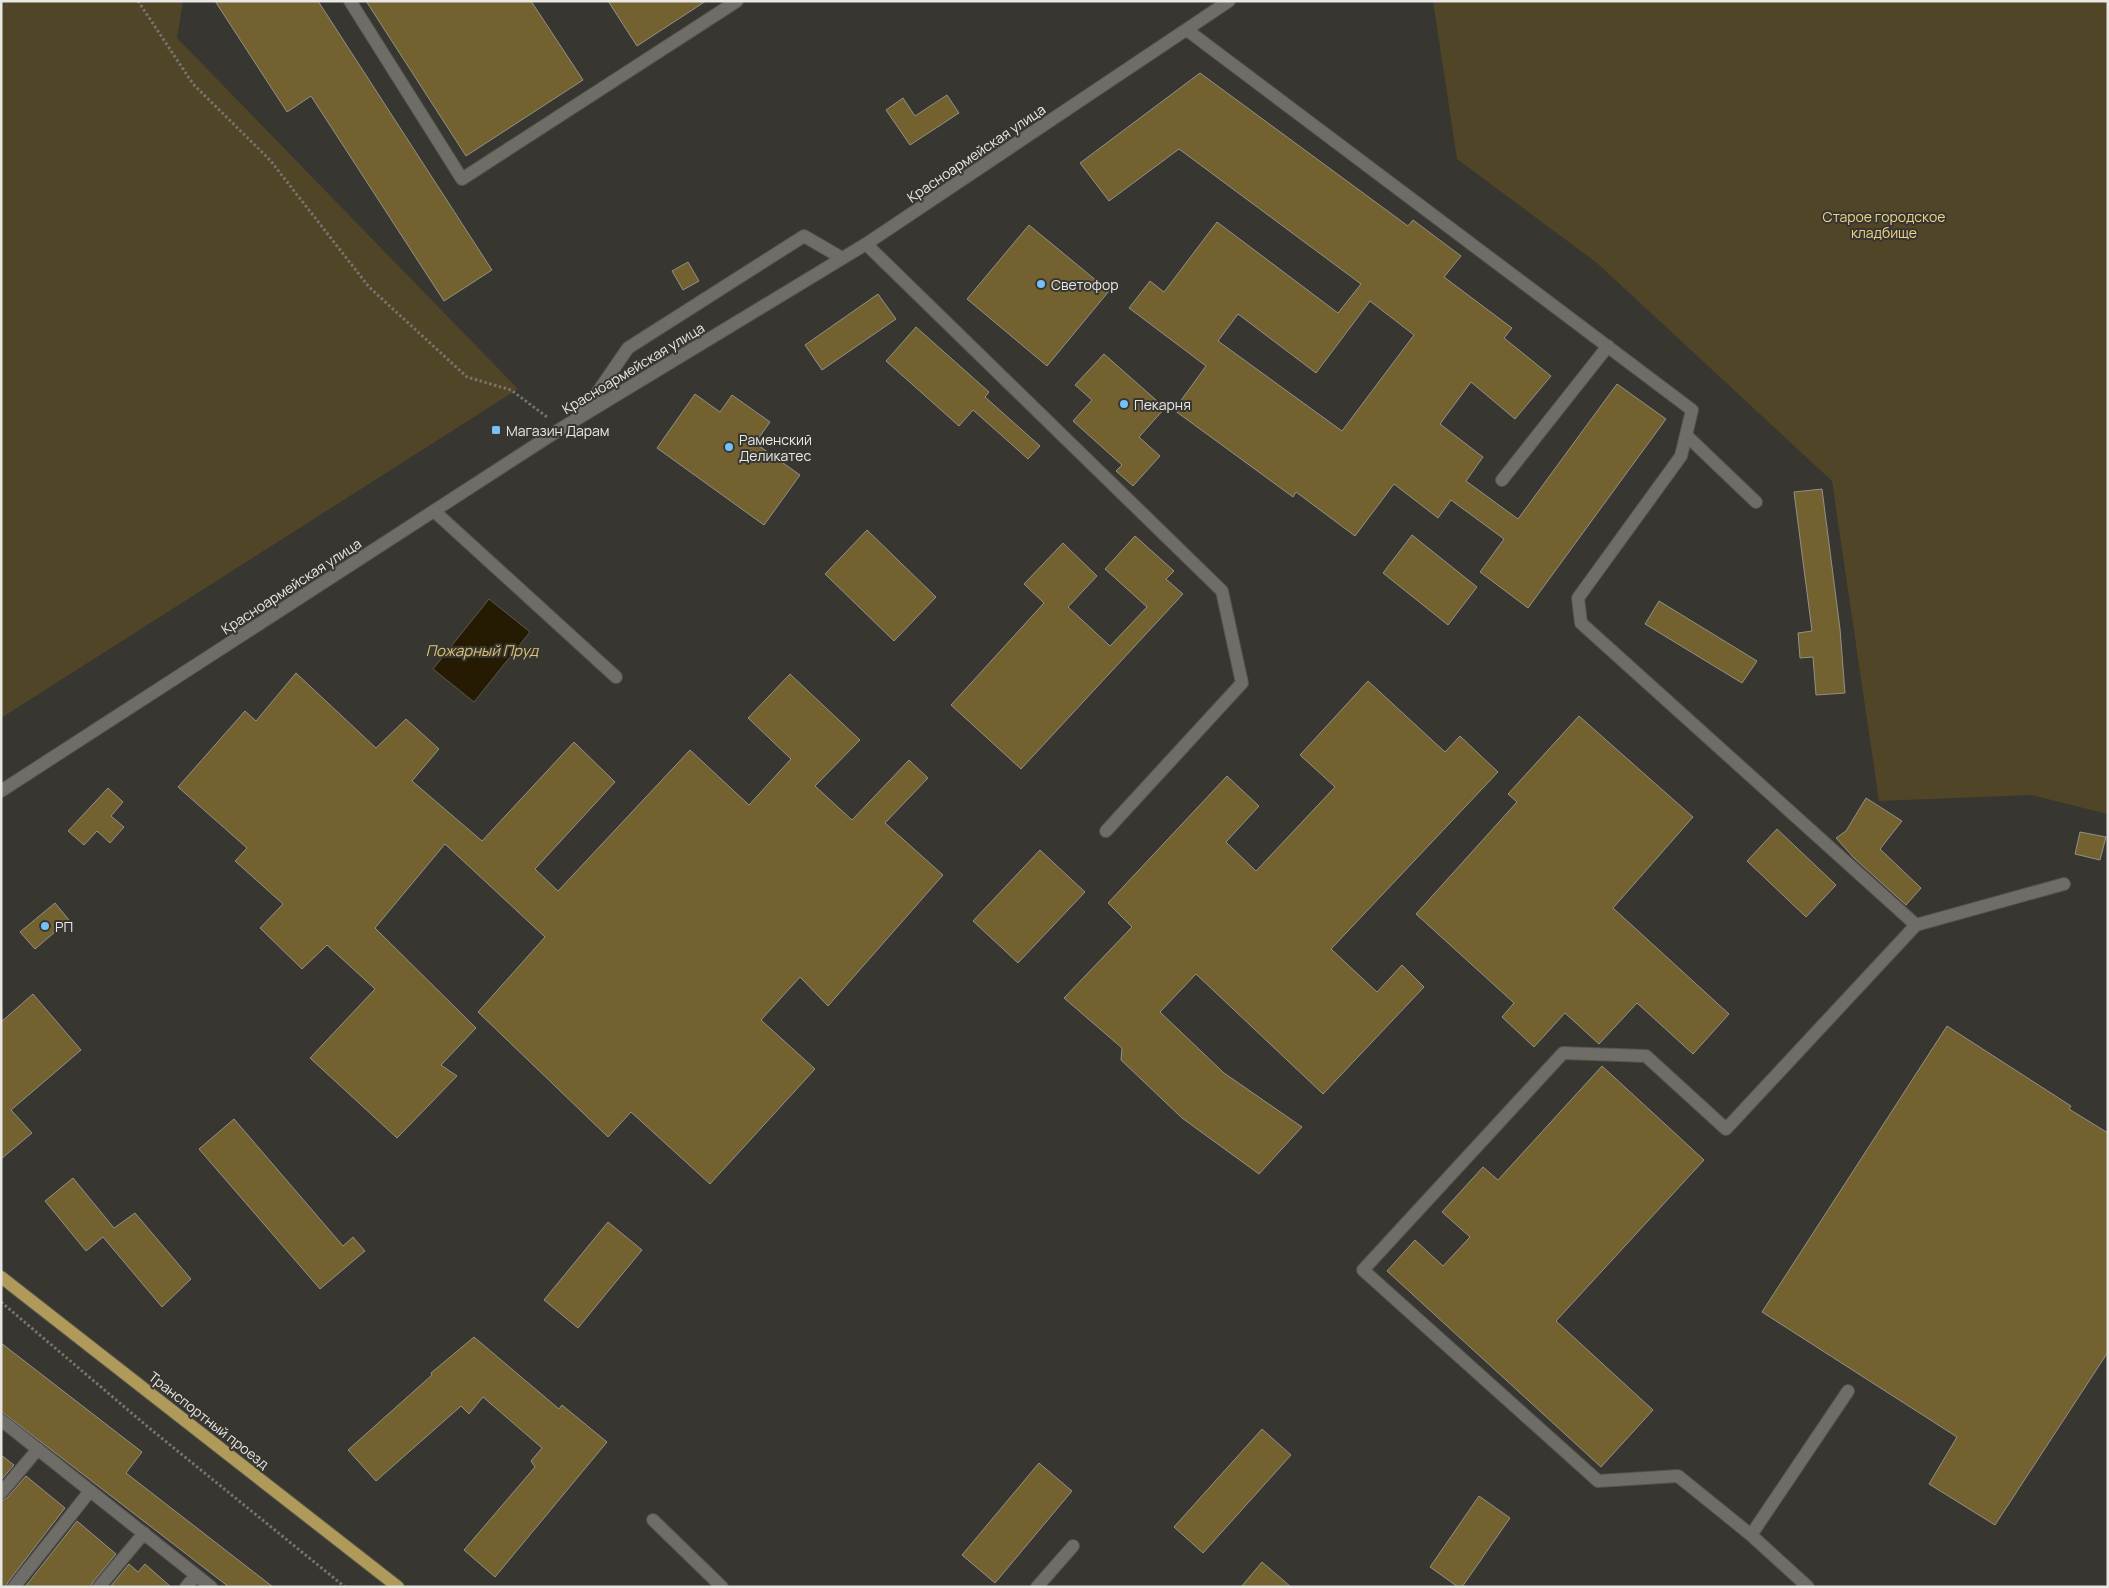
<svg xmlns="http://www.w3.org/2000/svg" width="2109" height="1588" font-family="Manrope,sans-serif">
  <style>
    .green { fill: #504526 }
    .water { fill: #241b02; stroke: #5f5846 }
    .building { fill: #736230; stroke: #929089; fill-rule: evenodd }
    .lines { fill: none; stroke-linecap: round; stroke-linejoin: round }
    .minor-casing { stroke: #54534d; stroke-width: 14 }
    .major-casing { stroke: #54534d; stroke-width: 14 }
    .path { stroke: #75746f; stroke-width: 3; stroke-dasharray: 2.5 2.5; stroke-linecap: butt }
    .minor { stroke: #6f6d67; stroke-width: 12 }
    .major { stroke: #af9a5a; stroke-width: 12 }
    .poi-dot { fill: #75c0f6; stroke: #383630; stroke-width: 2 }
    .labels { text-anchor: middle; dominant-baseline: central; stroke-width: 4; stroke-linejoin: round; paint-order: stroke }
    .street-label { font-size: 14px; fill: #e9e8e5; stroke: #383630 }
    .park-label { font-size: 14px; fill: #eed486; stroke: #383630 }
    .poi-label { font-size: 14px; fill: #e9e8e5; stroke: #383630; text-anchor: start }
    .water-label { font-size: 15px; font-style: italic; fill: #ddc375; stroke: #383630 }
  </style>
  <rect width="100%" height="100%" fill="#383630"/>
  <path class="green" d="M1,1H183L177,38L518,389L1,718Z
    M1433,1H2108V814L2031,795L1879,801L1832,481L1597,263L1457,159Z"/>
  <path class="water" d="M489,599L530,632L474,702L433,669Z"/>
  <path class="building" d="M215,1H318L492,270L444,301L311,96L287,112Z
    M366,1H531L583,80L466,156Z
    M608,1H706L637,46Z
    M1200,73L1408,226L1413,220L1461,256L1444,277L1512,328L1504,338L1551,376L1515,419L1471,382L1440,424L1483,457L1466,481L1518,519L1617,384L1666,419L1528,608L1480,572L1504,539L1451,500L1438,518L1394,484L1355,536L1296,492L1293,497L1174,410L1206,366L1129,308L1150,281L1164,292L1217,222L1338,313L1361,284L1179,149L1109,201L1080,163ZM1370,301L1414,335L1342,431L1218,341L1238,314L1316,373Z
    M947,95L959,113L910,145L886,110L903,98L915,116Z
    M1029,225L1109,291L1047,366L967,299Z
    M688,262L699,281L683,290L672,271Z
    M878,294L896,319L822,370L805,345Z
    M916,327L989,392L985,397L1040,446L1028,459L973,410L959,426L886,361Z
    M1104,354L1165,408L1139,437L1160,456L1133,486L1116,471L1122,465L1073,421L1092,400L1075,385Z
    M695,394L720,412L732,395L770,422L755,443L800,475L764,525L657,448Z
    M1822,489L1840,629L1845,693L1816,695L1813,657L1800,658L1798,633L1812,631L1794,492Z
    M867,530L936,597L894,641L825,574Z
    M1412,535L1477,587L1448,625L1383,573Z
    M1135,536L1174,571L1166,579L1183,594L1021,769L951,705L1044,603L1024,584L1063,543L1097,576L1068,607L1110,646L1147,607L1105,569Z
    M1659,601L1757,661L1742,683L1645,624Z
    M296,673L376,748L406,719L439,749L412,781L482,841L574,742L615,782L535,869L558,891L690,750L749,805L791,759L748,718L790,674L860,740L815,786L852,820L909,760L928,778L885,823L943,875L828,1006L800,977L761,1020L815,1069L710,1184L631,1112L608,1137L478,1012L545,937L445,844L375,928L476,1028L441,1065L457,1076L397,1138L310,1058L375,989L327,945L302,969L260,928L283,904L235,861L247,848L178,787L245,711L256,721Z
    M1368,681L1445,752L1460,736L1498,772L1331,949L1377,992L1402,965L1424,987L1323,1094L1196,974L1160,1012L1224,1073L1302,1127L1259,1174L1182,1118L1121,1060L1122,1048L1064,998L1132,927L1108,903L1227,776L1259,806L1226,842L1256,871L1335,787L1300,755Z
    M1579,716L1693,817L1613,908L1729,1014L1693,1054L1637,1003L1599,1044L1565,1013L1534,1047L1502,1017L1514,1003L1416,914L1517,802L1508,794Z
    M108,788L123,802L111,816L124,827L110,843L97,831L84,845L68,831Z
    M1866,798L1902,821L1880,849L1921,888L1906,905L1854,858L1836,838L1846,831Z
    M1777,829L1836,885L1806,917L1747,861Z
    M2080,832L2106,837L2100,860L2075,854Z
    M1040,850L1085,892L1018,963L973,921Z
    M55,903L69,920L35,949L20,932Z
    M33,994L81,1050L11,1110L32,1133L1,1159V1022Z
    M1947,1026L2071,1106L2069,1109L2108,1133V1352L1995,1525L1929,1484L1957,1437L1762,1312Z
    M1602,1066L1704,1160L1556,1321L1653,1410L1601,1467L1387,1271L1415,1240L1443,1266L1470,1237L1442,1212L1483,1167L1498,1180Z
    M234,1119L343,1246L353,1237L365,1251L320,1289L199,1149Z
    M73,1178L114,1228L135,1213L191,1279L162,1307L103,1237L86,1251L45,1201Z
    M608,1222L642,1250L578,1328L544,1300Z
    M474,1337L559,1409L562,1405L607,1442L495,1577L464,1550L535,1467L531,1461L542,1448L483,1397L469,1414L461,1406L376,1481L348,1450L432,1375L431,1373Z
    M1,1343L142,1452L126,1473L273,1587H229L1,1411Z
    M1262,1429L1291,1455L1203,1553L1174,1527Z
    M1,1455L14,1465L1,1480Z
    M1039,1463L1072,1491L995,1583L962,1555Z
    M26,1476L65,1508L8,1582L6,1587H1V1501L7,1498Z
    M1479,1496L1510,1518L1462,1587H1458L1430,1567Z
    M77,1521L116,1554L93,1582L91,1587H25Z
    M1262,1562L1291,1587H1241Z
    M129,1564L138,1572L145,1564L171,1587H110Z"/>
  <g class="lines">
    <g class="minor-casing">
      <path id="minor" d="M350,1L462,179L737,1
        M1187,30L1692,410L1681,456L1578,598L1581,623L1916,925L2064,884
        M866,244L1222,591L1242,683L1106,831
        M584,412L628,348L804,236L842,258
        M1686,435L1756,502
        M1502,480L1608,346
        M434,511L616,677
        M1,791L562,428L866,244L1229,1
        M1,1420L211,1587
        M1,1493L38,1449
        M653,1520L722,1587
        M1751,1535L1848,1391
        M14,1587L90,1491
        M99,1587L144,1533
        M186,1587L196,1575
        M1037,1587L1073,1546
        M1808,1587L1751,1535L1678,1476L1598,1481L1363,1270L1563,1053L1646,1056L1726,1129L1916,925"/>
    </g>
    <g class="major-casing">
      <path id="major" d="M1,1277L398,1587"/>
    </g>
    <path class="path" d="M138,1L193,84L270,160L369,287L467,377L511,390L547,417
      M1,1302L148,1427L345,1587"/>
    <use href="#minor" class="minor"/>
    <use href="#major" class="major"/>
  </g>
  <g class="poi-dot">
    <circle cx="1041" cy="284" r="5"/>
    <circle cx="1124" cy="404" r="5"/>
    <rect x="491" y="425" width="10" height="10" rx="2.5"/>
    <circle cx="729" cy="447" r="5"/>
    <circle cx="45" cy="926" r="5"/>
  </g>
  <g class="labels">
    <g class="street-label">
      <text transform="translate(976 153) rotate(-34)">Красноармейская улица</text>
      <text transform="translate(633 368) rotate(-31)">Красноармейская улица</text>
      <text transform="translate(291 586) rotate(-33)">Красноармейская улица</text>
      <text transform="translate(209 1420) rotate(38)">Транспортный проезд</text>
    </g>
    <g class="park-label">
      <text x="1884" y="216">Старое городское<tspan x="1884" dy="16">кладбище</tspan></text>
    </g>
    <g class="poi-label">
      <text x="1051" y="284">Светофор</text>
      <text x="1134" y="404">Пекарня</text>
      <text x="506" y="430">Магазин Дарам</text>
      <text x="739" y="439">Раменский<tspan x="739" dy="16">Деликатес</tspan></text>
      <text x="55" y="926">РП</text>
    </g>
    <g class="water-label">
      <text x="482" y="650">Пожарный Пруд</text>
    </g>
  </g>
  <rect width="2109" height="1588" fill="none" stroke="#e9e8e5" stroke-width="5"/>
</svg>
